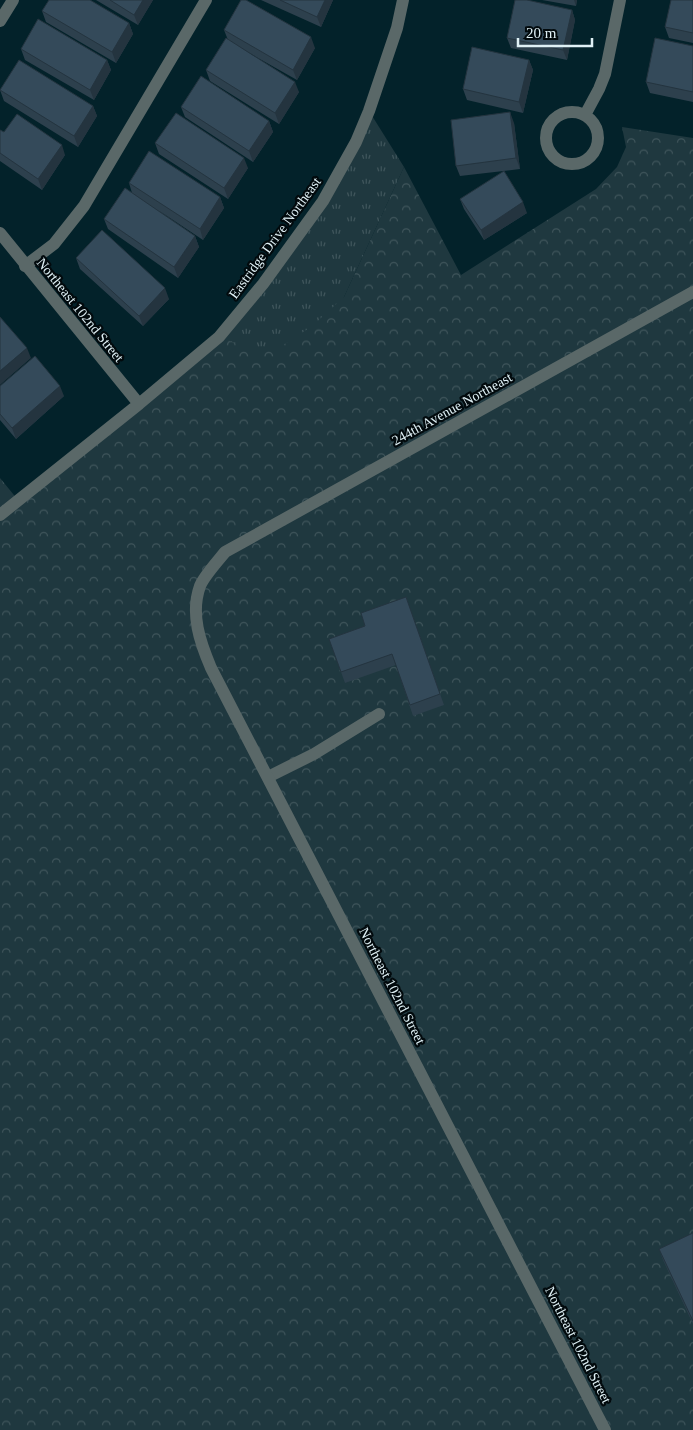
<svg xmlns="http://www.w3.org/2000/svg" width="693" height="1430" font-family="'Times New Roman',serif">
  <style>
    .forest { fill: url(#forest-crowns) }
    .park { fill: url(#park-tufts) }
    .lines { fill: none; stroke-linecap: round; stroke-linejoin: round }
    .lane { stroke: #5a6868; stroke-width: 12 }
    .street { stroke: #5a6868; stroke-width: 12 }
    .wall { fill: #2d404d }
    .shaded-wall { fill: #24343f }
    .building { fill: #344a5a; stroke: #24343f }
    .labels { text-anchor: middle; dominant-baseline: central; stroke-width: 4.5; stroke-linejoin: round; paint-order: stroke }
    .street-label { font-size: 14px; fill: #dff0f5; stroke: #020a0d }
  </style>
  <defs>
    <pattern id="forest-crowns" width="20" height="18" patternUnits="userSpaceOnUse" patternTransform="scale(1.25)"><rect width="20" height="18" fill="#1f383f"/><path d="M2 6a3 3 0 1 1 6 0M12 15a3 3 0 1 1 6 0" fill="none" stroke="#3f555b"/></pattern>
    <pattern id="park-tufts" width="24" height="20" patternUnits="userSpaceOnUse" patternTransform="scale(1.25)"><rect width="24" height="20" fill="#1f383f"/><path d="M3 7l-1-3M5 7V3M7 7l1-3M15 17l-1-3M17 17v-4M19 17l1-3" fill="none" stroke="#3f555b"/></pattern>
  </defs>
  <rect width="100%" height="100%" fill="#03222a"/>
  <path class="forest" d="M622,127L693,138V1430H0V515L219,337L344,297L404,167L461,275L596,189L617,167L626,147Z"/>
  <path class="park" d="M369,111L404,167L344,297L311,327L283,345L258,351L219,337L323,201Z
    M0,478L18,500L0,515Z"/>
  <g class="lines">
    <path class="lane" d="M25,266L54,244L84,206L206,0
      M268,777L314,754L379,714"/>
    <path class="street" d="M0,21L13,0
      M546 138a26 26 0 1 1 52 0a26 26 0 1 1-52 0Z
      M585,115L599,89L605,74L620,0
      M0,233L139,404
      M0,515L139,404L219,337L263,284L323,201L356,142L369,111L397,28L403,0
      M605,1430L211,668C200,642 190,614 200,586C204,576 218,561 225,552L693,292"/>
  </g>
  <path class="wall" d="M96,0H153L138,25Z
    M261,0H333L321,27Z
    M542,0H577L576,6Z
    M693,0V43L669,38L665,27Z
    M572,10L575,20L567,60L511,48L507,38Z
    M42,11L129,23L133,34L116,63L46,22Z
    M224,30L315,48L297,80L237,46L299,92L279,124L210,81L206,70L228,40Z
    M693,46V102L650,93L646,82Z
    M21,49L107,60L111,70L94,100L25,60Z
    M529,60L533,70L523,113L467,100L463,89Z
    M0,90L93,106L97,116L78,147L4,101Z
    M181,107L269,121L273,132L253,162L185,117Z
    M514,123L520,169L460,176L456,166Z
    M0,130L4,132L65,155L42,190L0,161Z
    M155,143L248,168L228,199L159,154Z
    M129,183L220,197L224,208L203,240L158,210L195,236L199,247L178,278L108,229L104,219L132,193Z
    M460,199L527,213L484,240L464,209Z
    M76,258L169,299L143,326L80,269Z
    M0,386L64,396L16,439L0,420Z
    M406,597L444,705L413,716L396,665L345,683L329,639L365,626Z
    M693,1233V1324L663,1260L659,1249Z"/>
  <path class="shaded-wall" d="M143,0H153L138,25L134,15Z
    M325,0H333L321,27L317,17Z
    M574,0H577L576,6Z
    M572,10L575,20L567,60L563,50Z
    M129,23L133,34L116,63L112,52Z
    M311,37L315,48L297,80L293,70Z
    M107,60L111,70L94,100L90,90Z
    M529,60L533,70L523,113L519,102Z
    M295,82L299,92L279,124L275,113Z
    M93,106L97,116L78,147L74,136Z
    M510,112L514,123L520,169L516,158Z
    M269,121L273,132L253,162L249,151Z
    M62,145L65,155L42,190L38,179Z
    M244,158L248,168L228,199L224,188Z
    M220,197L224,208L203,240L200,229Z
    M523,202L527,213L484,240L481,230Z
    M195,236L199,247L178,278L174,267Z
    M165,288L169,299L143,326L139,316Z
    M27,348L31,358L0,385V371Z
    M60,386L64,396L16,439L12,428Z"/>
  <path class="building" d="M49,0H90L129,23L112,52L42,11Z
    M110,0H143L134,15Z
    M241,0H246L311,37L293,70L224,30Z
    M280,0H325L317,17Z
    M515,0H527L572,10L563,50L507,38Z
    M671,0H693V33L665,27Z
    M38,19L107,60L90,90L21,49Z
    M226,38L295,82L275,113L206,70Z
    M655,38L693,46V92L646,82Z
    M472,47L529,60L519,102L463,89Z
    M19,60L93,106L74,136L0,90Z
    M201,76L269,121L249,151L181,107Z
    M510,112L516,158L456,166L451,120Z
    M176,113L244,158L224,188L155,143Z
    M17,114L62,145L38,179L0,153V130L4,132Z
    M149,151L220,197L200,229L129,183Z
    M504,171L523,202L481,230L460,199Z
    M125,188L195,236L174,267L104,219Z
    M102,230L165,288L139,316L76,258Z
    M0,317L27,348L0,371Z
    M35,356L60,386L12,428L0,414V386Z
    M406,597L440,694L410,705L392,654L341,672L329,639L365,626L361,613Z
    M693,1233V1321L659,1249Z"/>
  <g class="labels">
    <g class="street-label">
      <text transform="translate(275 238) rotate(-54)">Eastridge Drive Northeast</text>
      <text transform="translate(80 310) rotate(51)">Northeast 102nd Street</text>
      <text transform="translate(452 409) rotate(-29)">244th Avenue Northeast</text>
      <text transform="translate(392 986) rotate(63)">Northeast 102nd Street</text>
      <text transform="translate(578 1345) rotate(63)">Northeast 102nd Street</text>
    </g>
  </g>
  <path d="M518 38v8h74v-8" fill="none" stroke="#dff0f5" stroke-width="2.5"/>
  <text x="526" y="38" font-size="15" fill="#dff0f5" stroke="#020a0d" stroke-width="4" paint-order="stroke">20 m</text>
</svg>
